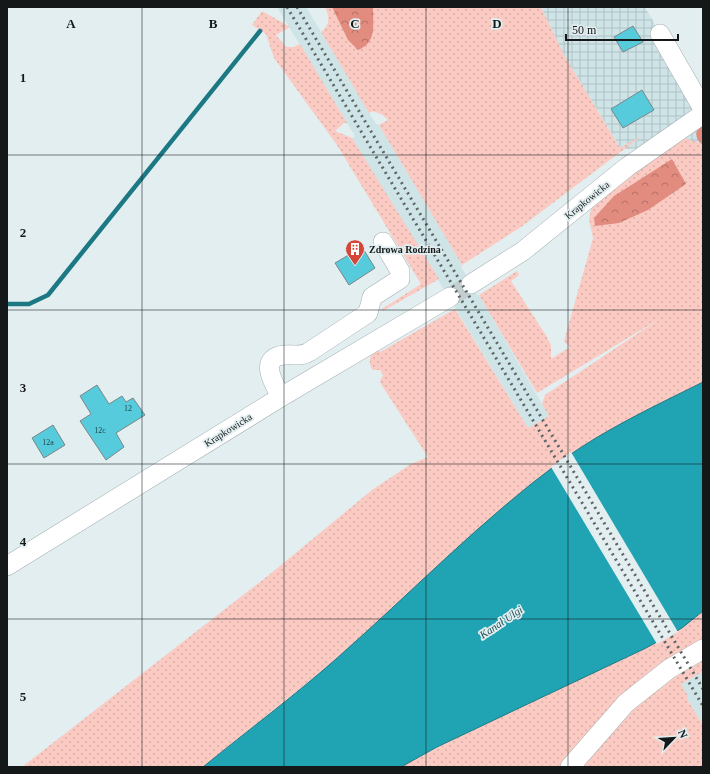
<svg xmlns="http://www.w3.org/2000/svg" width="710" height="774" font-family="Georgia,serif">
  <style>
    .built { fill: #cee4e7 }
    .industrial { fill: url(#industrial-grid) }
    .grass { fill: url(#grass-dots) }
    .forest { fill: url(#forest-crowns) }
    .water { fill: #20a3b2; stroke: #1c7984 }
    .pier { fill: #e2eef0 }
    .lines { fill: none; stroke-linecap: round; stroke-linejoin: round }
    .stream { stroke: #1c7984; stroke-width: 4.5 }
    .building { fill: #56cbdb; stroke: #7b8688 }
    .minor-tunnel { stroke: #c3ced0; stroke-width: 19; stroke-dasharray: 19 10; stroke-linecap: butt }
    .minor-casing { stroke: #a3aeb0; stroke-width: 20 }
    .minor { stroke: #fff; stroke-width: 19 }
    .rail { stroke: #5e6566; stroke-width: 3; stroke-dasharray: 2 4; stroke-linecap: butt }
    .grid { fill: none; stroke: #141819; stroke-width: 1; stroke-opacity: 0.55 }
    .labels { text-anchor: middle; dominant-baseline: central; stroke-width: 3.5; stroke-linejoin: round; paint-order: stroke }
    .number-label { font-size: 8px; fill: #24454a }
    .street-label { font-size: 10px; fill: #141819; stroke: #e2eef0 }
    .poi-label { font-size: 10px; font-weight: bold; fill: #141819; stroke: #e2eef0; text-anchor: start }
    .water-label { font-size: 11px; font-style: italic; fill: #1f5259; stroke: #e2eef0 }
    .grid-label { font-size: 13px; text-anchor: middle; font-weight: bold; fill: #141819; stroke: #e2eef0; stroke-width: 3.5; stroke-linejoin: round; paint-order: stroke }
  </style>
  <defs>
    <pattern id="industrial-grid" width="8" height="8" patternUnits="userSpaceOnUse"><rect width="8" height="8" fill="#cee4e7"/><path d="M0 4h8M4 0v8" fill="none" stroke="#b0c3c6"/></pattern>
    <pattern id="grass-dots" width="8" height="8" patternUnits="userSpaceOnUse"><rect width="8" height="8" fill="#fbcbc3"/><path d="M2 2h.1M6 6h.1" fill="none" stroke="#d6aea7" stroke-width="1.8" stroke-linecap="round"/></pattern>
    <pattern id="forest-crowns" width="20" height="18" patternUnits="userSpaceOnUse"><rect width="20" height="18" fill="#e18c7f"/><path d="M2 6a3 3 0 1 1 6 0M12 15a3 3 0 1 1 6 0" fill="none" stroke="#b57167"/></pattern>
  </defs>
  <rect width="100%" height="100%" fill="#e2eef0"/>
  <path class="built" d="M277,7H306L376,124L379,125L462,265L461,267L471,284L477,295H479L549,416L528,428L352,138L355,136Z
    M702,672L703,674V725L687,699L681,684Z"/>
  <path class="industrial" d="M541,7H645L703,109V147L621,149L564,55Z"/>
  <path class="grass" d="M325,7H541L564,55L620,148L643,135L521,227L462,265L379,125L388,120L383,115L373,111L369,113L321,32C330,25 330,17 325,7Z
    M262,11L290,27L276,35L286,47H294L300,44L347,123H344L335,131L352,138L439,279L383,311L382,309L421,284L337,145L274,58L266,34L252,25Z
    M681,137L703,144V382L651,408L519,495L335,660L203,767H22L269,575L372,490L411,464L428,457L381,384L380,381L383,375L380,370H373C367,363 370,353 377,349L380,352L455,309L528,428L549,416L542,404L545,395L661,318L537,393L479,295L517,271L519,275L511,281L547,337L551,346V359L570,347L564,341L593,238L589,219L592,205Z
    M703,611V674L702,672L681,684L688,696L687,699L703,725V767H401C460,734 523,707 584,677C625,658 668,640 703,611Z"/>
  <path class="forest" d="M332,7H373C373,24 377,43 358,50L348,40Z
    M703,125V145C695,139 693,131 703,125Z
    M672,159L686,184L648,210L619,223L595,226L594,218L614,196Z"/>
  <path class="water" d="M703,382V611L682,628L646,648L437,747L401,767H203C247,731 294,696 336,659C411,593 481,520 561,461C605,429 655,406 703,382Z"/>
  <path class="pier" d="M571,452L678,632L657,644L551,467Z"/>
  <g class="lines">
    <path class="stream" d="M7,304H29L48,295L260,31"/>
  </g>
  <path class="building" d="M633,26L643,42L623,52L614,37Z
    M642,90L654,110L623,128L611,109Z
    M362,247L375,268L349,285L335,263Z
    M97,385L109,404L122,396L126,402L133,398L145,415L116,433L124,447L106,460L80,421L91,414L80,396Z
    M53,425L65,445L44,458L32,438Z"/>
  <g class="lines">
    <path class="minor-tunnel" d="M450,297L471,284"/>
    <g class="minor-casing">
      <path id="minor" d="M660,34L703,109
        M471,284L523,251L627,167L703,114
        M281,397C274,384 257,357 285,355C294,354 301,357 309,352L368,313L372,297L400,279V271L383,242
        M7,566L281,397L450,297
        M570,767L626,703L669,669L703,649"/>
    </g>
    <use href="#minor" class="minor"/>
    <path class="rail" d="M287,7L703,706
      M297,7L703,689"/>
  </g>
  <path class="grid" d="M142,7V767M284,7V767M426,7V767M568,7V767M7,155H703M7,310H703M7,464H703M7,619H703"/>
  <defs>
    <g id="building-pin" transform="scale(1)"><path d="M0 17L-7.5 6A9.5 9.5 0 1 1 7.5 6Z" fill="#d44738" stroke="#e2eef0"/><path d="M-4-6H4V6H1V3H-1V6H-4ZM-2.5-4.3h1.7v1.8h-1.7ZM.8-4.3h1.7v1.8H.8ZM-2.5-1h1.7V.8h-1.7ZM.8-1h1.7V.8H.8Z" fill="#fff"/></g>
  </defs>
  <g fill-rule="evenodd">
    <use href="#building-pin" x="355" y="249"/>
  </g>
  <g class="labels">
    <g class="number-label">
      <text x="128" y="408">12</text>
      <text x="100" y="430">12c</text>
      <text x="48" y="442">12a</text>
    </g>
    <g class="street-label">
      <text transform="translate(587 200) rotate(-39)">Krapkowicka</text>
      <text transform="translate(228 430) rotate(-32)">Krapkowicka</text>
    </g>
    <g class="poi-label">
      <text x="369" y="249">Zdrowa Rodzina</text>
    </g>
    <g class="water-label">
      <text transform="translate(501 622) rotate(-34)">Kanał Ulgi</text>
    </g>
  </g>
  <g class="grid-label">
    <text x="71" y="28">A</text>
    <text x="213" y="28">B</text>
    <text x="355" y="28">C</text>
    <text x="497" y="28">D</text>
    <text x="23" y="82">1</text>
    <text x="23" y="237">2</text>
    <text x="23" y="392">3</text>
    <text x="23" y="546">4</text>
    <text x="23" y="701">5</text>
  </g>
  <rect width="710" height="774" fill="none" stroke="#141819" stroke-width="16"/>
  <g transform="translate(674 738) rotate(65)" stroke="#e2eef0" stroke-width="3" paint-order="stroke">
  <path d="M0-3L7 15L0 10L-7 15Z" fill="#141819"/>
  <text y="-6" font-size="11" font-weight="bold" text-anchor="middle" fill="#141819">N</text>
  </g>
  <path d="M566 34v6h112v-6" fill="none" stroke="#141819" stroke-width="2"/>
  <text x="572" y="34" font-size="12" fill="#141819" stroke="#e2eef0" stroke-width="3" paint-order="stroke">50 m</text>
</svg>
